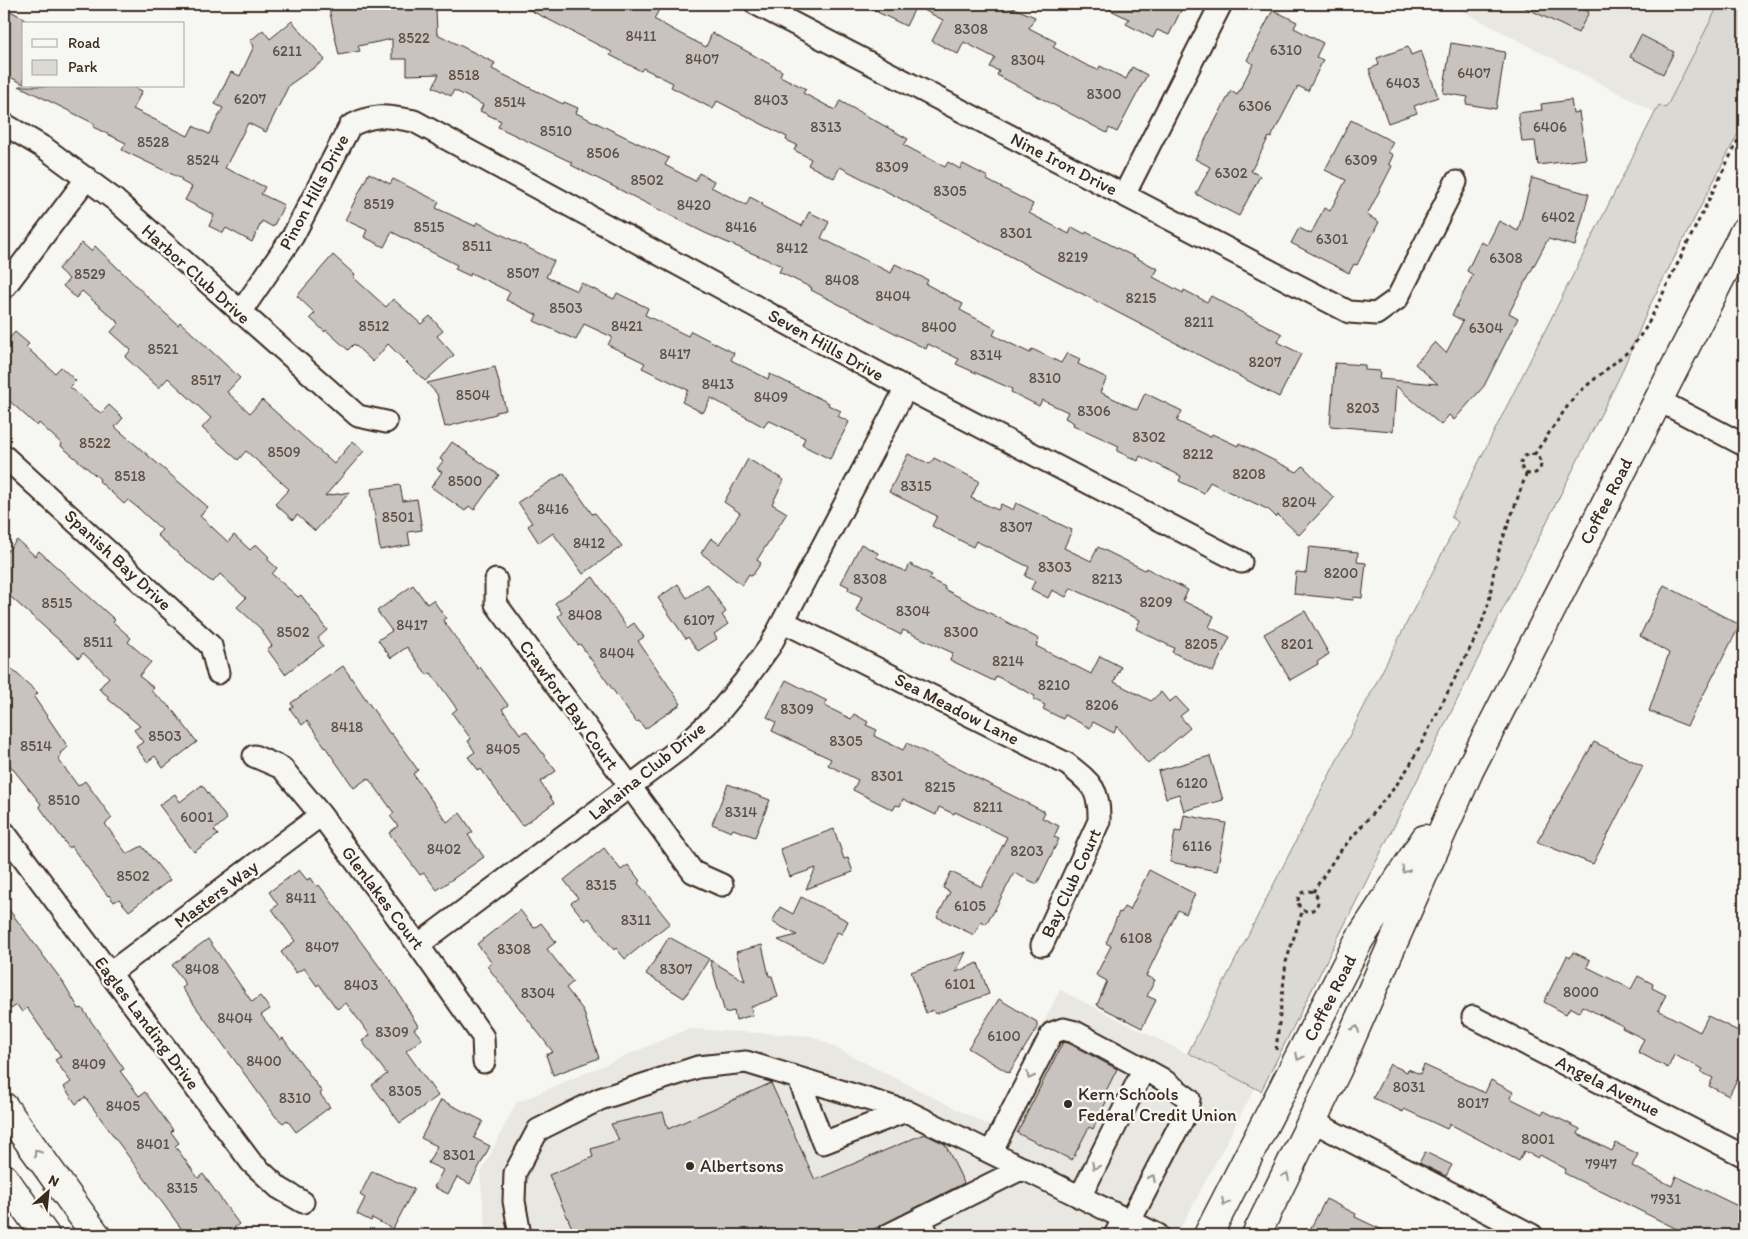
<svg xmlns="http://www.w3.org/2000/svg" width="1748" height="1239" font-family="Itim,sans-serif">
  <style>
    .built { fill: #e8e7e2 }
    .green { fill: #dad9d3; stroke: #8a8278 }
    .building { fill: #c8c3be; stroke: #3b2a1e }
    .lines { fill: none; stroke-linecap: round; stroke-linejoin: round }
    .minor-casing { stroke: #3b2a1e; stroke-width: 25 }
    .major-casing { stroke: #3b2a1e; stroke-width: 31 }
    .path { stroke: #3b2a1e; stroke-width: 3; stroke-dasharray: 4 4; stroke-linecap: butt }
    .minor { stroke: #f6f6f2; stroke-width: 21 }
    .major { stroke: #f6f6f2; stroke-width: 28 }
    .oneway { stroke: #989088 }
    .poi-dot { fill: #3b2a1e; stroke: #f6f6f2; stroke-width: 2 }
    .labels { text-anchor: middle; dominant-baseline: central; stroke-width: 5; stroke-linejoin: round; paint-order: stroke }
    .number-label { font-size: 15px; fill: #5e5046 }
    .street-label { font-size: 18px; fill: #3b2a1e; stroke: #f6f6f2 }
    .poi-label { font-size: 18px; fill: #3b2a1e; stroke: #f6f6f2; text-anchor: start }
  </style>
  <rect width="100%" height="100%" fill="#f6f6f2"/>
  <filter id="ink" filterUnits="userSpaceOnUse"><feTurbulence type="fractalNoise" baseFrequency=".02" numOctaves="2"/><feDisplacementMap in="SourceGraphic" scale="10" xChannelSelector="R" yChannelSelector="G"/><feConvolveMatrix kernelMatrix="1 2 1 2 8 2 1 2 1" color-interpolation-filters="sRGB"/></filter>
  <g filter="url(#ink)">
    <path class="built" d="M1449,4H1724L1668,119Z
      M1060,990L1255,1088L1177,1235H487L480,1175L516,1103L688,1029L812,1036L990,1126Z"/>
    <path class="green" d="M1719,4H1744V122L1650,305L1620,376L1261,1091L1188,1053L1458,522L1451,517L1639,144L1659,105L1666,108Z"/>
    <path class="building" d="M328,4L407,5V9H436L437,34L495,63L492,69L563,104L564,102L578,108L576,113L669,158L665,165L695,181L699,173L714,181L711,187L746,205L750,197L763,204L762,206L802,226L809,212L829,222L821,238L891,273L895,264L928,280L926,284L963,304L960,310L996,329L993,335L1030,353L1032,349L1061,363L1067,353L1080,359L1078,364L1107,378L1100,392L1137,410L1145,393L1182,411L1177,421L1210,437L1212,434L1238,446L1239,443L1297,472L1303,466L1334,498L1299,535L1278,515L1276,517L1269,510L1248,500L1247,501L1210,482L1204,493L1179,481L1181,476L1140,456L1138,461L1117,451L1119,446L1073,425L1074,423L1065,418L1068,412L1042,400L1039,406L1011,392L1012,389L956,364L959,359L928,344L926,349L811,290L812,288L779,272L782,266L705,233L571,165L573,163L498,127L501,121L480,111L483,105L454,90L451,96L433,87L439,74L407,75V59H392V39L358,46L360,51L339,55Z
      M518,4H662L654,19L677,32L706,47L712,33L739,47L782,71L780,76L806,89L803,93L835,110L840,101L908,139L904,145L945,167L948,162L960,169L963,164L988,177L987,180L1033,204L1029,213L1069,234L1072,227L1085,234L1086,232L1158,269L1153,277L1183,293L1184,290L1207,302L1211,296L1282,334L1278,342L1301,354L1279,397L840,167L834,178L808,165L811,159L794,150L797,145L786,140L787,137L717,101L713,109L671,87L673,83L643,68L641,71L610,55L612,52Z
      M861,4H1004L1035,17L1029,28L1056,42L1053,47L1086,65L1098,70L1100,66L1126,79L1132,67L1147,75L1117,132L1109,128L1107,133L997,75L999,71L990,67L995,58L964,42L958,54L932,41L943,20L916,6L906,26Z
      M1098,4H1184L1169,35L1157,30L1153,38L1126,24L1129,19Z
      M1518,4H1572L1589,12L1578,33Z
      M4,8L24,18V84L4,74Z
      M1273,10L1297,22L1294,28L1323,43L1316,57L1323,60L1308,91L1298,86L1271,138L1269,137L1251,171L1260,176L1239,216L1196,194L1210,167L1195,159L1231,91L1237,95L1253,64L1247,60Z
      M292,21L325,60L289,85L266,132L248,123L225,168L265,187L261,194L284,205L273,227L262,221L252,242L226,228L223,233L209,226L214,215L185,200L192,187L181,181L182,179L122,150L126,143L93,127L95,124L19,86H132L142,91L133,109L188,136L193,126L209,134L223,108L215,104L231,72L240,76L254,46L250,41L263,30L270,39Z
      M1641,35L1674,52L1663,74L1630,57Z
      M1451,43L1505,52L1496,109L1466,104L1468,97L1443,93Z
      M1408,47L1411,55L1421,51L1438,97L1414,106L1417,113L1388,123L1369,69L1379,65L1377,58Z
      M1571,100L1573,113L1579,112L1586,159L1538,165L1535,141L1522,142L1518,113L1542,110L1541,104Z
      M1351,120L1393,142L1388,152L1393,155L1389,164L1392,166L1367,215L1379,222L1357,265L1354,264L1349,273L1291,243L1299,228L1311,234L1324,208L1330,211L1346,180L1325,170Z
      M369,173L390,184L393,179L439,202L436,208L475,226L477,222L554,261L546,277L577,291L581,283L614,299L617,293L648,308L645,315L688,336L691,331L734,353L731,360L768,379L770,374L829,403L828,405L841,411L838,416L849,422L830,459L802,445L805,438L768,420L764,427L711,398L703,413L682,402L688,390L642,368L645,363L608,345L612,337L584,324L576,340L534,321L537,315L506,300L510,292L471,273L470,276L455,269L457,265L392,232L384,247L364,237L367,230L345,220Z
      M1532,178L1589,194L1575,246L1548,239L1509,313L1518,318L1484,386L1454,420L1449,415L1441,425L1396,386L1393,431L1330,426L1335,363L1365,365V370L1380,371L1379,379L1438,384L1415,364L1435,342L1446,353L1463,321L1452,315L1473,275L1467,271L1481,242L1487,245L1499,221L1518,231Z
      M82,243L91,251L95,246L154,303L178,325L180,322L240,378L227,392L250,413L262,400L334,464L353,441L364,451L325,496L350,492L315,531L297,515L293,520L275,504L289,489L246,451L238,460L202,428L211,418L168,378L159,388L125,357L131,350L111,332L119,323L82,291L76,298L63,286L69,279L58,269Z
      M333,255L355,275L353,277L386,307L393,299L421,324L430,316L443,331L437,336L454,355L425,381L388,344L373,362L354,344L348,350L326,330L325,332L310,318L315,313L297,296Z
      M15,332L29,344L26,347L55,373L61,367L76,381L70,387L95,409L101,413L109,405L123,418L115,427L208,507L200,516L228,542L234,535L250,550L256,544L269,557L267,559L277,568L272,574L298,597L301,595L327,630L318,638L323,646L285,674L267,649L272,646L260,628L237,607L246,598L220,574L213,582L208,579L157,535L162,530L138,508L128,500L124,504L99,481L100,479L61,446L62,444L39,423L37,426L4,396V344Z
      M495,367L506,410L496,412V414L445,427L437,394L427,383Z
      M452,442L499,475L474,510L469,506L465,511L431,487L442,472L437,469L443,461L440,459Z
      M908,454L930,464L934,458L979,481L971,498L998,510L1001,504L1013,510L1016,503L1072,530L1064,548L1091,561L1098,547L1145,570L1146,568L1188,590L1183,601L1214,616L1209,627L1230,637L1213,672L1172,652L1174,648L1136,629L1140,620L1071,588L1066,597L1052,590L1048,598L1031,589L1035,581L1025,576L1029,567L976,541L973,547L932,526L937,516L889,492Z
      M748,459L784,480L772,504L787,513L757,560L761,563L752,576L749,574L742,585L701,553L711,538L719,544L740,513L724,502Z
      M564,473L592,514L595,513L622,546L583,574L553,533L539,543L528,526L532,523L518,502Z
      M400,485L403,501L417,499L422,530L408,532L410,545L380,550L371,489Z
      M17,540L35,556L39,551L115,620L113,622L131,638L128,642L151,662L139,676L154,688L151,691L171,708L197,742L163,768L155,756L147,762L136,747L143,742L134,730L140,726L108,699L109,697L99,689L109,677L83,653L79,658L4,591V555Z
      M861,544L878,553L876,557L906,572L910,564L932,575L929,579L945,587L944,589L1039,639L1036,646L1091,674L1100,656L1121,667L1114,682L1151,701L1161,692L1169,702L1176,697L1188,710L1180,716L1190,728L1148,764L1117,726L1114,733L1093,722L1090,728L1065,715L1063,719L1043,709L1045,705L1033,699L1035,696L1024,690L996,676L994,681L950,660L953,653L903,630L901,635L880,624L856,611L862,597L848,590L849,587L841,583Z
      M1309,547L1358,552L1357,562L1366,563L1362,598L1354,597L1353,600L1294,594L1296,572L1306,573Z
      M593,577L627,628L634,623L644,637L638,641L681,704L645,729L639,721L636,722L580,644L578,645L558,616L562,613L555,603Z
      M678,584L687,598L707,584L726,612L722,615L728,624L714,634L717,639L698,651L688,637L686,639L658,598Z
      M413,585L427,604L433,600L446,618L443,620L478,669L480,667L508,705L502,709L520,734L526,731L556,771L540,782L554,803L522,826L481,769L479,771L468,757L475,752L468,741L471,739L452,713L457,709L431,673L427,675L407,647L391,658L378,640L392,631L377,611Z
      M1664,585L1740,625L1687,726L1649,711L1669,653L1640,636Z
      M1305,611L1329,654L1317,662L1318,664L1290,680L1264,634Z
      M4,662L38,693L34,697L68,747L60,753L62,756L58,759L78,786L85,781L96,796L112,818L105,824L127,854L142,846L170,880L129,911L119,899L114,902L109,895L108,896L71,846L69,848L39,806L41,804L4,758Z
      M343,666L390,734L391,733L418,770L413,774L447,822L460,813L473,832L468,835L484,857L437,890L424,873L420,875L389,833L398,826L390,816L394,813L376,788L368,778L354,788L307,721L302,725L290,709L293,707L291,703Z
      M786,680L827,701L825,706L851,719L854,714L868,722L866,725L877,730L874,736L903,750L907,743L1045,812L1042,818L1059,826L1054,837L1059,839L1037,884L1014,873L992,915H991L986,924L981,921L974,935L937,917L950,892L943,888L951,872L982,887L1007,837L955,812L954,814L939,807L936,815L903,799L900,806L896,805L893,810L853,790L858,780L828,765L831,759L772,731L776,722L767,717Z
      M1594,742L1643,766L1593,864L1537,842Z
      M1210,756L1223,800L1184,811L1179,794L1166,798L1158,771Z
      M728,784L770,800L755,837L733,829L731,832L712,824Z
      M202,785L227,819L214,830L218,835L194,852L159,805L175,794L180,802Z
      M1184,815L1226,823L1217,871L1170,862L1175,831L1181,832Z
      M834,829L844,859L848,858L853,872L806,889L816,868L790,877L780,849Z
      M604,848L621,870L628,865L640,881L638,883L670,923L625,959L616,948L614,950L589,918L585,921L571,903L578,898L564,880Z
      M299,870L307,880L311,878L317,887L319,885L396,989L418,1026L414,1029L422,1039L406,1051L438,1096L400,1123L372,1085L387,1074L362,1041L370,1035L346,1003L337,1009L319,984L317,986L304,968L296,973L281,952L295,941L272,909L278,905L269,892Z
      M1149,870L1195,894L1186,914L1178,910L1146,976L1155,980L1147,996L1156,1000L1142,1028L1097,1005L1107,981L1096,975L1111,946L1106,943L1119,912L1121,913L1124,907L1130,910Z
      M801,897L848,921L842,934L837,932L822,962L778,940L797,935L772,922L780,907L793,914Z
      M4,903L63,982L79,1009L82,1008L93,1024L124,1069L120,1071L139,1096L145,1092L173,1130L171,1132L179,1143L175,1146L198,1178L203,1174L239,1224L234,1228L240,1235H186L85,1097L76,1104L64,1087L71,1082L55,1060L61,1056L27,1008L22,1012L17,1005L11,1009L4,999Z
      M520,910L534,928L541,923L556,942L547,949L573,982L566,988L583,1010L599,1058L553,1075L546,1055L553,1052L487,966L492,963L477,944Z
      M669,937L709,959L684,998L646,974Z
      M208,939L252,1002L260,996L270,1009L261,1015L280,1040L283,1038L322,1092L320,1094L330,1107L296,1132L287,1120L283,1123L276,1117L182,988L186,985L172,965Z
      M762,945L769,976H772L778,997L751,1007L753,1015L736,1020L734,1011L725,1013L710,960L745,981L736,952Z
      M966,952L956,972L978,963L989,994L935,1014L933,1010L926,1013L911,972Z
      M1573,952L1590,960L1587,967L1631,989L1638,976L1653,984L1652,988L1666,995L1658,1010L1700,1032L1708,1016L1744,1034V1065L1729,1096L1709,1086L1713,1078L1701,1072L1703,1069L1674,1055L1668,1068L1638,1052L1644,1039L1622,1028L1623,1026L1582,1006L1579,1012L1570,1007L1566,1014L1544,1002L1567,956L1570,958Z
      M999,999L1037,1022V1028L1009,1073L968,1048Z
      M1063,1042L1068,1043L1117,1069L1103,1097L1107,1100L1093,1129L1089,1127L1072,1160L1017,1133Z
      M1390,1064L1407,1072L1408,1069L1420,1074L1424,1065L1485,1093L1491,1080L1513,1092L1510,1098L1542,1114L1544,1111L1580,1129L1578,1134L1612,1151L1616,1143L1638,1154L1632,1166L1672,1186L1676,1176L1744,1209V1235H1689L1564,1173L1566,1169L1540,1155L1538,1158L1524,1151L1519,1161L1450,1124L1447,1129L1404,1109L1403,1112L1373,1098Z
      M771,1083L815,1180L924,1134L945,1144L964,1183L862,1235H575L549,1175L593,1157L591,1149L619,1140L611,1124L663,1112L668,1129Z
      M441,1100L483,1121L474,1138L490,1146L470,1184L457,1177L448,1194L434,1187L443,1170L428,1163L437,1146L421,1138Z
      M1425,1152L1452,1165L1446,1176L1419,1163Z
      M372,1171L414,1189L393,1229L372,1218L371,1221L357,1214L365,1198L360,1195Z
      M1326,1199L1356,1214L1355,1217L1393,1235H1307Z"/>
    <g class="lines">
      <g class="minor-casing">
        <path id="minor" d="M756,4L1349,312L1376,314L1397,299L1456,182
          M4,124L46,149L115,200L358,416L386,422
          M1124,195L1221,4
          M4,288L87,178
          M240,313L293,236L350,126C375,113 387,116 414,121L906,388L1241,562
          M1658,400L1744,445
          M4,456L211,646L218,673
          M496,580V604L693,872L722,885
          M784,622L1067,764C1091,783 1100,789 1099,821L1042,945
          M254,756L282,768L321,815L418,945L483,1037L484,1062
          M4,832L251,1162L279,1188L303,1202
          M418,945L681,748L715,717L744,682L770,646L906,388
          M110,973L321,815
          M1473,1017L1744,1156
          M799,1079L823,1143L906,1111
          M1312,1121L1532,1235
          M991,1152L1052,1033L1063,1029L1075,1032L1144,1069
          M1080,1197L1144,1069L1162,1079L1189,1099L1187,1111L1130,1221
          M920,1219L928,1235
          M520,1235L514,1201L515,1173L538,1130L600,1099L698,1067L746,1062L906,1111L1158,1235
          M888,1235L1023,1168
          M1115,1235L1124,1218"/>
      </g>
      <g class="major-casing">
        <path id="major" d="M4,1107L96,1235
          M4,1178L45,1235
          M1208,1235L1359,940L1425,839
          M1256,1235L1337,1070L1469,771L1744,232"/>
      </g>
      <path class="path" d="M1521 464a10 10 0 1 1 20 0a10 10 0 1 1-20 0Z
        M1534,455L1569,404L1579,392L1630,350L1647,326L1744,128
        M1298 901a10 10 0 1 1 20 0a10 10 0 1 1-20 0Z
        M1313,892L1337,855L1395,787L1410,765L1431,725L1479,631L1489,602L1494,570L1500,547L1527,472
        M1276,1050L1286,962L1303,909"/>
      <use href="#minor" class="minor"/>
      <use href="#major" class="major"/>
    </g>
    <defs><path id="oneway-chevron" d="M-2-3.5L2.5 0L-2 3.5" fill="none" stroke-width="1.6" stroke-linecap="round" stroke-linejoin="round" transform="scale(1.25)"/></defs>
    <g class="oneway">
      <use href="#oneway-chevron" transform="translate(1405 870) rotate(123)"/>
      <use href="#oneway-chevron" transform="translate(1356 1029) rotate(-66)"/>
      <use href="#oneway-chevron" transform="translate(1299 1057) rotate(117)"/>
      <use href="#oneway-chevron" transform="translate(1030 1076) rotate(117)"/>
      <use href="#oneway-chevron" transform="translate(37 1153) rotate(-126)"/>
      <use href="#oneway-chevron" transform="translate(1095 1166) rotate(117)"/>
      <use href="#oneway-chevron" transform="translate(1286 1176) rotate(-64)"/>
      <use href="#oneway-chevron" transform="translate(1152 1178) rotate(-63)"/>
      <use href="#oneway-chevron" transform="translate(1225 1202) rotate(117)"/>
    </g>
  </g>
  <g class="poi-dot">
    <circle cx="1068" cy="1104" r="5"/>
    <circle cx="690" cy="1166" r="5"/>
  </g>
  <g class="labels">
    <g class="number-label">
      <text x="971" y="29">8308</text>
      <text x="641" y="36">8411</text>
      <text x="414" y="38">8522</text>
      <text x="1286" y="50">6310</text>
      <text x="287" y="51">6211</text>
      <text x="702" y="59">8407</text>
      <text x="1028" y="60">8304</text>
      <text x="1474" y="73">6407</text>
      <text x="464" y="75">8518</text>
      <text x="1403" y="83">6403</text>
      <text x="1104" y="94">8300</text>
      <text x="250" y="99">6207</text>
      <text x="771" y="100">8403</text>
      <text x="510" y="102">8514</text>
      <text x="1255" y="106">6306</text>
      <text x="826" y="127">8313</text>
      <text x="1550" y="127">6406</text>
      <text x="556" y="131">8510</text>
      <text x="153" y="142">8528</text>
      <text x="603" y="153">8506</text>
      <text x="203" y="160">8524</text>
      <text x="1361" y="160">6309</text>
      <text x="892" y="167">8309</text>
      <text x="1231" y="173">6302</text>
      <text x="647" y="180">8502</text>
      <text x="950" y="191">8305</text>
      <text x="379" y="204">8519</text>
      <text x="694" y="205">8420</text>
      <text x="1558" y="217">6402</text>
      <text x="429" y="227">8515</text>
      <text x="741" y="227">8416</text>
      <text x="1016" y="233">8301</text>
      <text x="1332" y="239">6301</text>
      <text x="477" y="246">8511</text>
      <text x="792" y="248">8412</text>
      <text x="1073" y="257">8219</text>
      <text x="1506" y="258">6308</text>
      <text x="523" y="273">8507</text>
      <text x="90" y="274">8529</text>
      <text x="842" y="280">8408</text>
      <text x="893" y="296">8404</text>
      <text x="1141" y="298">8215</text>
      <text x="566" y="308">8503</text>
      <text x="1199" y="322">8211</text>
      <text x="374" y="326">8512</text>
      <text x="627" y="326">8421</text>
      <text x="939" y="327">8400</text>
      <text x="1486" y="328">6304</text>
      <text x="163" y="349">8521</text>
      <text x="675" y="354">8417</text>
      <text x="986" y="355">8314</text>
      <text x="1265" y="362">8207</text>
      <text x="1045" y="378">8310</text>
      <text x="206" y="380">8517</text>
      <text x="718" y="384">8413</text>
      <text x="473" y="395">8504</text>
      <text x="771" y="397">8409</text>
      <text x="1363" y="408">8203</text>
      <text x="1094" y="411">8306</text>
      <text x="1149" y="437">8302</text>
      <text x="95" y="443">8522</text>
      <text x="284" y="452">8509</text>
      <text x="1198" y="454">8212</text>
      <text x="1249" y="474">8208</text>
      <text x="130" y="476">8518</text>
      <text x="465" y="481">8500</text>
      <text x="916" y="486">8315</text>
      <text x="1299" y="502">8204</text>
      <text x="553" y="509">8416</text>
      <text x="398" y="517">8501</text>
      <text x="1016" y="527">8307</text>
      <text x="589" y="543">8412</text>
      <text x="1055" y="567">8303</text>
      <text x="1341" y="573">8200</text>
      <text x="870" y="579">8308</text>
      <text x="1107" y="579">8213</text>
      <text x="1156" y="602">8209</text>
      <text x="57" y="603">8515</text>
      <text x="913" y="611">8304</text>
      <text x="585" y="615">8408</text>
      <text x="699" y="620">6107</text>
      <text x="412" y="625">8417</text>
      <text x="293" y="632">8502</text>
      <text x="961" y="632">8300</text>
      <text x="98" y="642">8511</text>
      <text x="1201" y="644">8205</text>
      <text x="1297" y="644">8201</text>
      <text x="617" y="653">8404</text>
      <text x="1008" y="661">8214</text>
      <text x="1054" y="685">8210</text>
      <text x="1102" y="705">8206</text>
      <text x="797" y="709">8309</text>
      <text x="347" y="727">8418</text>
      <text x="165" y="736">8503</text>
      <text x="846" y="741">8305</text>
      <text x="36" y="746">8514</text>
      <text x="503" y="749">8405</text>
      <text x="887" y="776">8301</text>
      <text x="1192" y="783">6120</text>
      <text x="940" y="787">8215</text>
      <text x="64" y="800">8510</text>
      <text x="988" y="807">8211</text>
      <text x="741" y="812">8314</text>
      <text x="197" y="817">6001</text>
      <text x="1197" y="846">6116</text>
      <text x="444" y="849">8402</text>
      <text x="1027" y="851">8203</text>
      <text x="133" y="876">8502</text>
      <text x="601" y="885">8315</text>
      <text x="301" y="898">8411</text>
      <text x="970" y="906">6105</text>
      <text x="636" y="920">8311</text>
      <text x="1136" y="938">6108</text>
      <text x="322" y="947">8407</text>
      <text x="514" y="949">8308</text>
      <text x="202" y="969">8408</text>
      <text x="676" y="969">8307</text>
      <text x="960" y="984">6101</text>
      <text x="361" y="985">8403</text>
      <text x="1581" y="992">8000</text>
      <text x="538" y="993">8304</text>
      <text x="235" y="1018">8404</text>
      <text x="392" y="1032">8309</text>
      <text x="1004" y="1036">6100</text>
      <text x="264" y="1061">8400</text>
      <text x="89" y="1064">8409</text>
      <text x="1409" y="1087">8031</text>
      <text x="405" y="1091">8305</text>
      <text x="295" y="1098">8310</text>
      <text x="1473" y="1103">8017</text>
      <text x="123" y="1106">8405</text>
      <text x="1538" y="1139">8001</text>
      <text x="153" y="1144">8401</text>
      <text x="459" y="1155">8301</text>
      <text x="1601" y="1164">7947</text>
      <text x="182" y="1188">8315</text>
      <text x="1666" y="1199">7931</text>
    </g>
    <g class="street-label">
      <text transform="translate(1064 164) rotate(27)">Nine Iron Drive</text>
      <text transform="translate(314 192) rotate(-62)">Pinon Hills Drive</text>
      <text transform="translate(196 274) rotate(42)">Harbor Club Drive</text>
      <text transform="translate(826 345) rotate(29)">Seven Hills Drive</text>
      <text transform="translate(1606 501) rotate(-63)">Coffee Road</text>
      <text transform="translate(118 560) rotate(43)">Spanish Bay Drive</text>
      <text transform="translate(569 705) rotate(54)">Crawford Bay Court</text>
      <text transform="translate(957 709) rotate(27)">Sea Meadow Lane</text>
      <text transform="translate(647 771) rotate(-39)">Lahaina Club Drive</text>
      <text transform="translate(1071 883) rotate(-65)">Bay Club Court</text>
      <text transform="translate(216 894) rotate(-37)">Masters Way</text>
      <text transform="translate(383 898) rotate(53)">Glenlakes Court</text>
      <text transform="translate(1330 998) rotate(-63)">Coffee Road</text>
      <text transform="translate(147 1023) rotate(53)">Eagles Landing Drive</text>
      <text transform="translate(1608 1086) rotate(27)">Angela Avenue</text>
    </g>
    <g class="poi-label">
      <text x="1078" y="1094">Kern Schools<tspan x="1078" dy="21">Federal Credit Union</tspan></text>
      <text x="700" y="1166">Albertsons</text>
    </g>
  </g>
  <rect width="1748" height="1239" fill="none" stroke="#f6f6f2" stroke-width="20"/>
  <rect x="10" y="10" width="1728" height="1219" fill="none" stroke="#3b2a1e" stroke-width="2" filter="url(#ink)"/>
  <rect x="22" y="22" width="162" height="65" fill="#f6f6f2" stroke="#aba49d"/>
  <rect x="32" y="39" width="25" height="8" fill="#f6f6f2" stroke="#aba49d"/>
  <text x="68" y="48" font-size="15" fill="#3b2a1e">Road</text>
  <rect x="32" y="60" width="25" height="15" fill="#dad9d3" stroke="#aba49d"/>
  <text x="68" y="72" font-size="15" fill="#3b2a1e">Park</text>
  <g transform="translate(48 1192) rotate(27)" stroke="#f6f6f2" stroke-width="4" paint-order="stroke">
  <path d="M0-4L9 19L0 12L-9 19Z" fill="#3b2a1e"/>
  <text y="-8" font-size="14" font-weight="bold" text-anchor="middle" fill="#3b2a1e">N</text>
  </g>
</svg>
